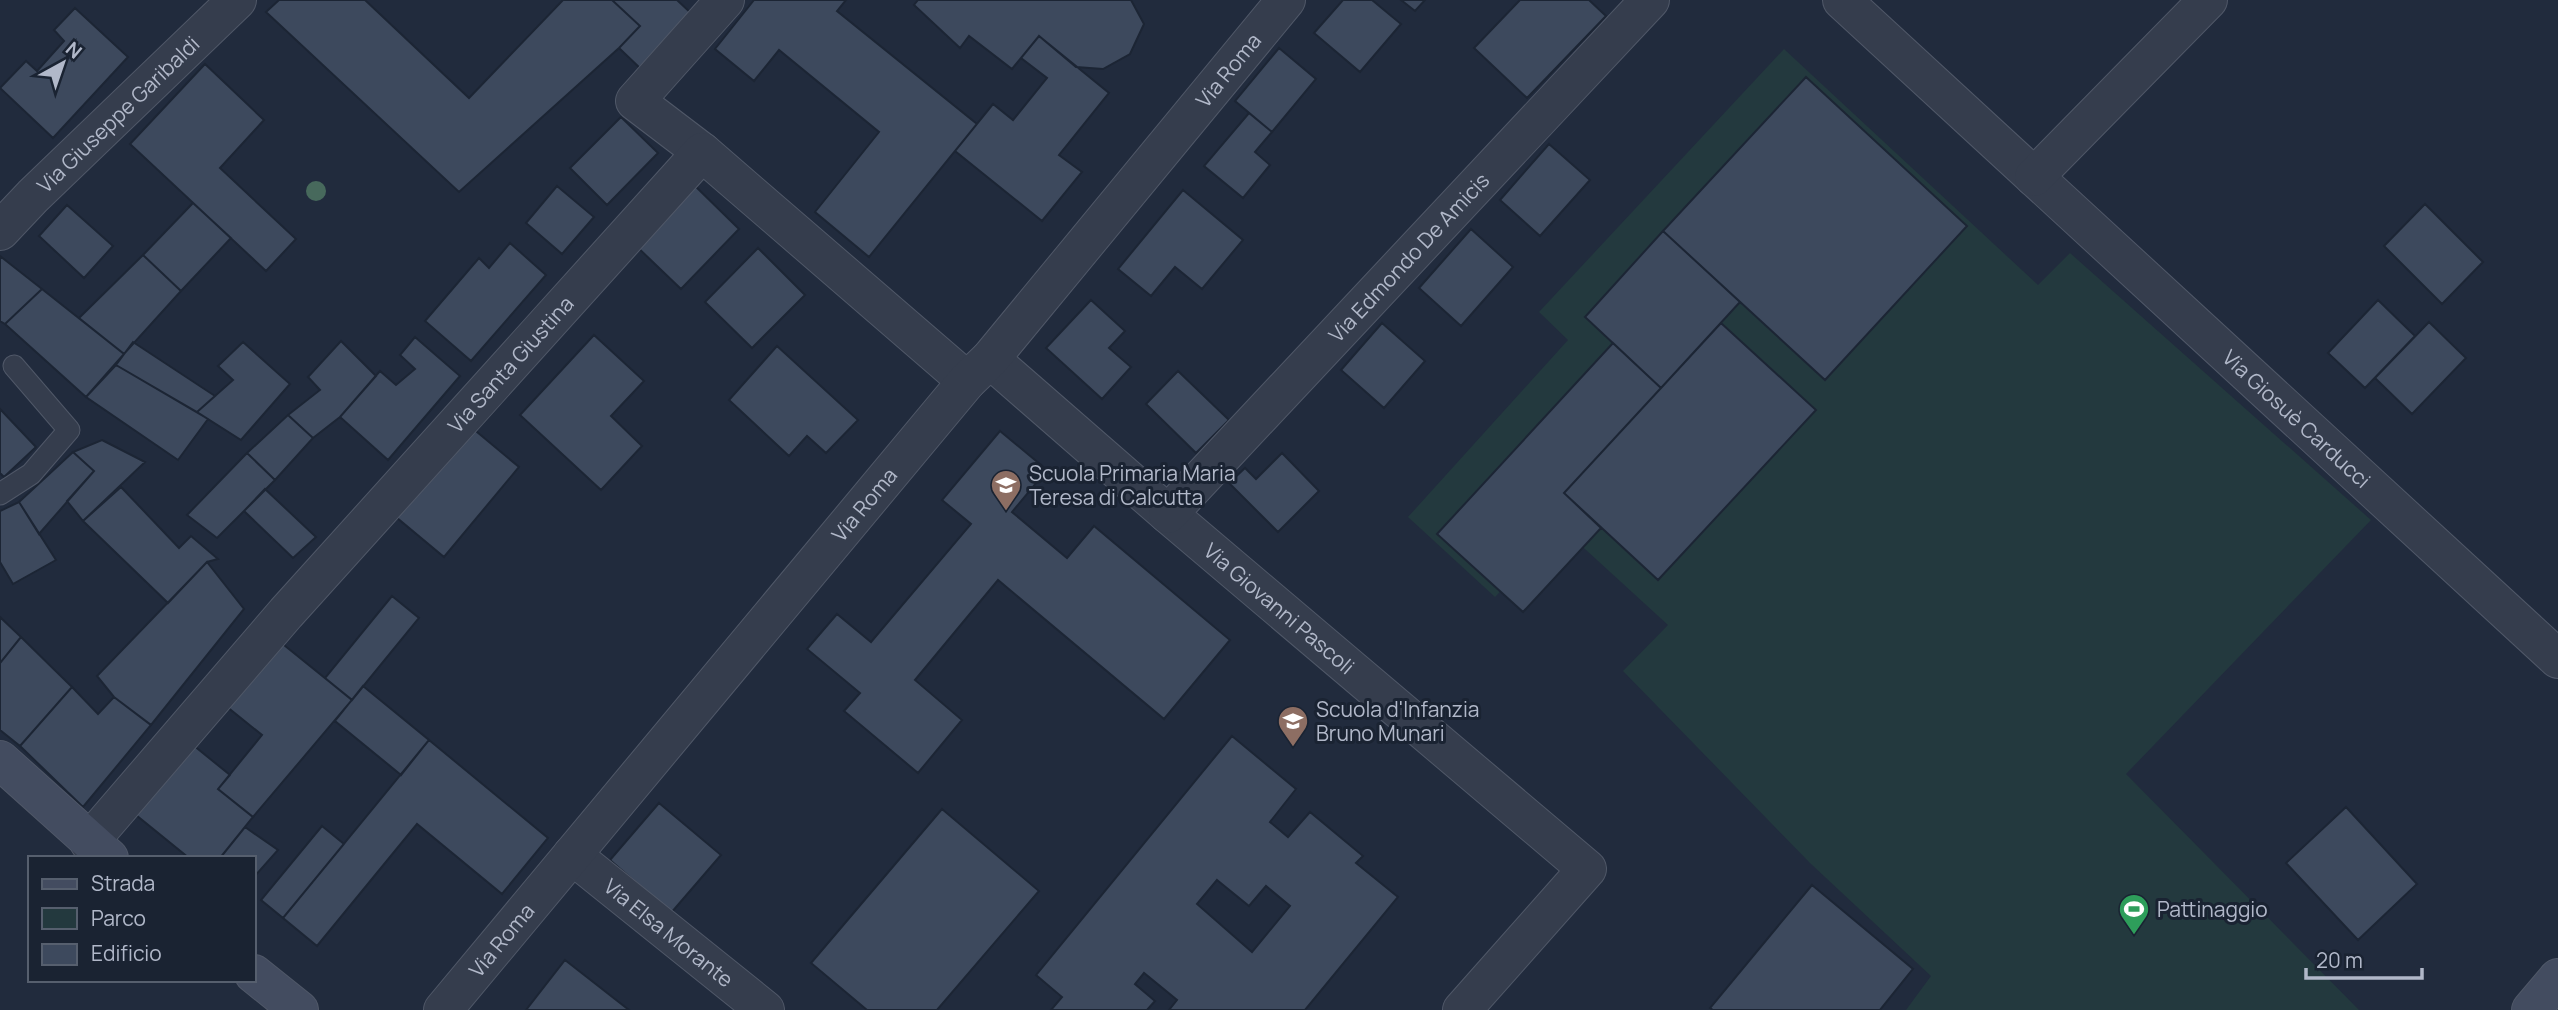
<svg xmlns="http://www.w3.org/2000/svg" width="2558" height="1010" font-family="Manrope,sans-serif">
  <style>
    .green { fill: #23393e }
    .building { fill: #3d495d; stroke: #1c2534; stroke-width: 2; fill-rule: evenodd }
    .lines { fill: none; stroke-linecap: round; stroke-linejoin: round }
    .lane-casing { stroke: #505868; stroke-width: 23 }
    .street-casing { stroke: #505868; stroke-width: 40 }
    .secondary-casing { stroke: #505868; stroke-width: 40 }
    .lane { stroke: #353d4d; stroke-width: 21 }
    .street { stroke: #353d4d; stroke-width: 38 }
    .secondary { stroke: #434c60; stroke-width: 38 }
    .tree { fill: #47695c }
    .labels { text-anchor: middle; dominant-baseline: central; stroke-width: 6; stroke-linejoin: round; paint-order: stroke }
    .street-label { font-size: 21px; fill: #b1b8c9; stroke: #1a2332 }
    .poi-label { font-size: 21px; fill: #b1b8c9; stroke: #1a2332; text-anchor: start }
  </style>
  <rect width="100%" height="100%" fill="#212b3d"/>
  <path class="green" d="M1784,49L2038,285L2070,253L2371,520L2126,774L2359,1010H1906L1931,976L1810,863L1623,671L1668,625L1562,528L1495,597L1408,517L1568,340L1539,312Z"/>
  <path class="building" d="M279,0H365L469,98L563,0H612L640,26L619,48L459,192L266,12Z
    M612,0H677L693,15L642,70L619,48L640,26Z
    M754,0H846L837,11L977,124L869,257L815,212L879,132L779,50L754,81L715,49Z
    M918,0H1131L1144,24L1130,54L1103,69L1076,67L1039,36L1012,69L969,36L960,48L914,5Z
    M1343,0H1372L1401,24L1360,72L1314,33Z
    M1401,0H1425L1415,11Z
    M1520,0H1589L1606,16L1527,98L1474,48Z
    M75,8L128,57L53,138L0,88L26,61L37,71L64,41L54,30Z
    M1039,36L1109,93L1059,155L1082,172L1042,221L955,151L993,104L1013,120L1047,78L1021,58Z
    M1279,48L1316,79L1272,132L1235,101Z
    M205,64L264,120L220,168L296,239L266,271L130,144Z
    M1806,77L1967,226L1825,380L1663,231Z
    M1249,113L1272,132L1255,152L1270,165L1243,198L1204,166Z
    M621,117L658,153L607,205L570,168Z
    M1549,144L1590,180L1540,236L1500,200Z
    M690,181L739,229L681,289L632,242Z
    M557,186L594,217L562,254L526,223Z
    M1183,190L1243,240L1202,289L1175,267L1151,296L1118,269Z
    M193,203L231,238L181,291L143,255Z
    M2425,204L2483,262L2442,304L2384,246Z
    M67,205L113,246L84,278L39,236Z
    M1471,229L1513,267L1461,326L1419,288Z
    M1663,231L1740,302L1661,388L1585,317Z
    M510,243L546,275L471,361L425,321L479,258L489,268Z
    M758,248L805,295L752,348L705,302Z
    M143,255L181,291L124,354L79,318Z
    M0,256L42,289L5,324L0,321Z
    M42,289L124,354L86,397L5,324Z
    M1091,300L1125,331L1109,348L1131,367L1102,399L1046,348Z
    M2378,300L2415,336L2365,388L2328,353Z
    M2429,322L2466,358L2412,414L2375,378Z
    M1382,323L1425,361L1384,408L1341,370Z
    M1721,323L1816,410L1658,580L1564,493Z
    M594,335L644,381L611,416L642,446L601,490L520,415Z
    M415,337L460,376L388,460L340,417L380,371L396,385L415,369L400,355Z
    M341,341L376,376L340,417L313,438L288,415L320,390L308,377Z
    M133,342L215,396L197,412L116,365Z
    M243,342L290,384L241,440L197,412L233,380L218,366Z
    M1613,343L1661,388L1564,493L1601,528L1523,612L1437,534Z
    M777,346L858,420L826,453L807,436L789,456L729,400Z
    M116,365L208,419L178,460L86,397Z
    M1178,371L1229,420L1196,453L1146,404Z
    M0,409L36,447L4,477L0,473Z
    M288,415L313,438L275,480L247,453Z
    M471,427L519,467L444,557L396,517Z
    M1000,431L1047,470L1012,512L1067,558L1094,526L1230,640L1164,719L998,580L915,680L962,720L918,773L844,711L860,693L807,649L837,614L871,642L971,524L942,500Z
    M102,440L145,462L83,521L67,501L94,471L73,452Z
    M73,452L94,471L39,534L19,502Z
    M247,453L275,480L217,538L187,515Z
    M1282,453L1319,491L1278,532L1229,483L1245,468L1256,479Z
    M121,487L179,548L191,536L218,559L207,562L168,603L83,521Z
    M265,489L316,537L293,558L244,511Z
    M19,502L56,560L13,584L0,562V511Z
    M207,562L244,609L151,725L114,697L97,676Z
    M392,596L419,618L352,700L325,678Z
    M0,617L21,637L0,663Z
    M21,637L72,687L20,746L0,730V663Z
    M279,641L352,700L253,817L218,789L262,735L226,706Z
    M363,686L429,740L401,775L335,721Z
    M72,687L98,714L114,697L151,725L83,807L20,746Z
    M1232,736L1296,789L1270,822L1288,837L1310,812L1363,856L1356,863L1398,897L1305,1010H1169L1177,1000L1144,973L1135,984L1155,1001L1147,1010H1051L1062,997L1036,975ZM1217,880L1249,906L1266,886L1290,906L1252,952L1197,904Z
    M429,740L548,838L502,894L417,824L317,946L283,918Z
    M193,745L230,775L218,789L253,817L220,858H189L136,815Z
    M659,803L721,855L671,913L610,860Z
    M2346,807L2417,884L2358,940L2286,863Z
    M942,809L1039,891L937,1010H867L811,963Z
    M322,826L344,844L283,918L261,900Z
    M245,827L278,850L254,877V858H220Z
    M1812,885L1913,969L1880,1010H1713L1710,1008Z
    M565,960L629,1010H526Z"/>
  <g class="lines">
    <g class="lane-casing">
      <path id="lane" d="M0,494L31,474L69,430L14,366"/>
    </g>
    <g class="street-casing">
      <g id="street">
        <path id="s1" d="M1842,0L2558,659"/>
        <path d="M702,152L635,101L725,0"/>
        <path d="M2034,177L2208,0"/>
        <path id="s2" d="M0,231L33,196L237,0"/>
        <path id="s3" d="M990,359L1168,514L1587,869L1462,1010"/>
        <path id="s4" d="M1168,514L1650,0"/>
        <path id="s5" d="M89,842L286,613L702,152L967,381"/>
        <path id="s6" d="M572,855L765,1010"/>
        <path id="s7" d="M443,1010L967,381L990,359L1286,0"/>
      </g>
    </g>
    <g class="secondary-casing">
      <path id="secondary" d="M0,760L109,858
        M254,974L299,1010
        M2531,1010L2558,978"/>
    </g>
    <use href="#lane" class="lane"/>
    <use href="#street" class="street"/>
    <use href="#secondary" class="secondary"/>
  </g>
  <circle class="tree" cx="316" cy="191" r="10"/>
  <defs>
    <g id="school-pin" transform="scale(1.575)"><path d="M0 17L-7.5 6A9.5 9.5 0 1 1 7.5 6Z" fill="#8d6e63" stroke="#1a2332"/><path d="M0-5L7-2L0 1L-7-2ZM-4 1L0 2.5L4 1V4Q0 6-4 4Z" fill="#fff"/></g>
    <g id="stadium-pin" transform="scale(1.575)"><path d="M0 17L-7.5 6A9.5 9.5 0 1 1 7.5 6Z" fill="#2e9e5b" stroke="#1a2332"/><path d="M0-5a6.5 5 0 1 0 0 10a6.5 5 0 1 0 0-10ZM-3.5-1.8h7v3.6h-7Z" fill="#fff"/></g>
  </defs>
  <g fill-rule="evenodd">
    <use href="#school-pin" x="1006" y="485"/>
    <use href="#school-pin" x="1293" y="721"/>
    <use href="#stadium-pin" x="2134" y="909"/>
  </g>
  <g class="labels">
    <g class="street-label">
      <text stroke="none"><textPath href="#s7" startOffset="1225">Via Roma</textPath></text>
      <text stroke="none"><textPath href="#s2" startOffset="166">Via Giuseppe Garibaldi</textPath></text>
      <text stroke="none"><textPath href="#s4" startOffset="352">Via Edmondo De Amicis</textPath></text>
      <text stroke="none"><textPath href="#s5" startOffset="637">Via Santa Giustina</textPath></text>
      <text stroke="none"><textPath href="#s1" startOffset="618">Via Giosuè Carducci</textPath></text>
      <text stroke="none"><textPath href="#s7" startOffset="658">Via Roma</textPath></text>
      <text stroke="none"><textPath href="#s3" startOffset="382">Via Giovanni Pascoli</textPath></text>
      <text stroke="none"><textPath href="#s6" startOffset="124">Via Elsa Morante</textPath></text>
      <text stroke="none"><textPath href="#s7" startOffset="91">Via Roma</textPath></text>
    </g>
    <g class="poi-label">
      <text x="1029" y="473">Scuola Primaria Maria<tspan x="1029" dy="24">Teresa di Calcutta</tspan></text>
      <text x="1316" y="709">Scuola d'Infanzia<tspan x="1316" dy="24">Bruno Munari</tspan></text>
      <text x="2157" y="909">Pattinaggio</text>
    </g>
  </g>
  <rect x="28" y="856" width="228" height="126" fill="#1a2332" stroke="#565f6e" stroke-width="2"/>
  <rect x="42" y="879" width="35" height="10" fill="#434c60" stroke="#565f6e" stroke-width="2"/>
  <text x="91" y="891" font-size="21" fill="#b1b8c9">Strada</text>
  <rect x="42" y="908" width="35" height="21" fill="#23393e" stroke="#565f6e" stroke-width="2"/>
  <text x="91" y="926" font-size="21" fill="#b1b8c9">Parco</text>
  <rect x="42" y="944" width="35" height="21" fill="#3d495d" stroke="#565f6e" stroke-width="2"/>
  <text x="91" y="961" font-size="21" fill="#b1b8c9">Edificio</text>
  <g transform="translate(63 63) rotate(40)" stroke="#1a2332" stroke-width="5" paint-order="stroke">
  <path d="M0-5L12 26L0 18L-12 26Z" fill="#b1b8c9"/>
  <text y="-10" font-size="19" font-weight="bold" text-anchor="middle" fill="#b1b8c9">N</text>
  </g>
  <path d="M2306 968v10h116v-10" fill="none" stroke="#b1b8c9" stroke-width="3.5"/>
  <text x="2316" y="968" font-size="21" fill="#b1b8c9" stroke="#1a2332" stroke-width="5" paint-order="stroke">20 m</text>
</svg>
